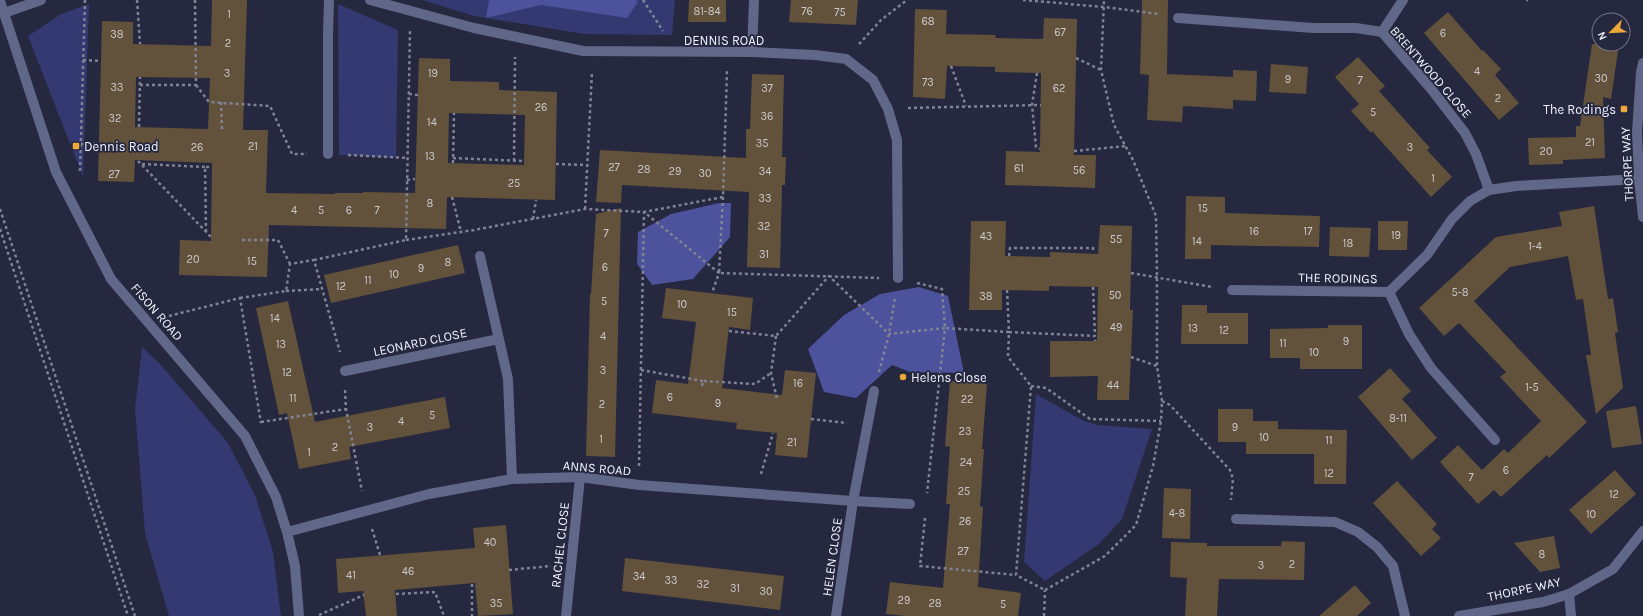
<svg xmlns="http://www.w3.org/2000/svg" width="1643" height="616" font-family="Karla,sans-serif">
  <style>
    .green { fill: #343972 }
    .forest { fill: #4c529b }
    .building { fill: #62523b; fill-rule: evenodd }
    .lines { fill: none; stroke-linecap: round; stroke-linejoin: round }
    .path { stroke: #808394; stroke-width: 2.5; stroke-dasharray: 3 3; stroke-linecap: butt }
    .lane { stroke: #616788; stroke-width: 10 }
    .street { stroke: #616788; stroke-width: 10 }
    .poi-dot { fill: #eca93a; stroke: #25283e; stroke-width: 1.5 }
    .labels { text-anchor: middle; dominant-baseline: central; stroke-width: 3.5; stroke-linejoin: round; paint-order: stroke }
    .number-label { font-size: 11px; fill: #ccc9cc }
    .street-label { font-size: 13px; fill: #eff1fd; stroke: #25283e }
    .poi-label { font-size: 13px; fill: #eff1fd; stroke: #25283e; text-anchor: start }
  </style>
  <rect width="100%" height="100%" fill="#25283e"/>
  <path class="green" d="M422,0H675L672,35L584,34L474,16Z
    M89,4L83,177L28,36L61,14Z
    M338,4L398,30L396,158L339,155Z
    M142,347L161,365L228,443L255,495L269,539L273,552L281,616H169L145,533L135,409Z
    M1036,394L1084,421L1098,425L1152,429L1122,519L1099,544L1045,581L1024,562Z"/>
  <path class="forest" d="M489,0H636L638,2L627,18L541,5L486,18Z
    M719,203H731L730,237L693,279L652,285L637,264L638,232L671,214Z
    M919,287L948,296L964,373L910,372L892,365L856,398L824,392L808,349L844,315L880,294Z"/>
  <path class="building" d="M212,0H247L243,130H268L266,193L335,194V193H363V192L415,193L419,58L450,59V81L499,82V90L557,92L555,200L447,197L446,229L269,225L267,277L179,275L180,240L211,241L212,163L135,160L134,182L98,181L102,21L133,22V44L211,46ZM136,77L210,78L208,129L135,127ZM449,113L525,115L524,165L448,163Z
    M689,0H726V22H688Z
    M791,0H858L856,25L789,22Z
    M1142,0H1168L1167,74L1233,77V70L1257,71L1256,101L1233,100V109L1183,106L1182,122L1147,120L1149,75L1140,74Z
    M915,9L947,10L946,34L996,35L995,38L1043,39L1044,18L1077,19L1074,155H1096L1095,188L1005,185L1006,151L1040,152L1041,73L995,72V67L947,66L945,99L913,97Z
    M1448,12L1482,51L1483,50L1501,69L1495,75L1519,103L1499,120L1424,33Z
    M1592,44H1619L1611,99L1603,97L1605,158L1563,160V164L1529,165L1528,138L1576,137V126H1580Z
    M1358,57L1385,86L1379,91L1430,148L1427,150L1452,177L1431,197L1372,131L1371,133L1351,111L1359,104L1335,77Z
    M1271,64L1308,67L1306,94L1269,92Z
    M752,74L784,75L782,157H786L785,185H782L780,268L747,267L749,192L622,185L621,203L596,202L600,150L746,158V129H750Z
    M1186,196L1225,197V213L1320,216L1319,247L1211,245V259H1185Z
    M1594,206L1608,299L1613,298L1618,332L1615,333L1623,388L1596,414L1586,355H1591L1583,299L1576,300L1568,256L1510,267L1474,301L1587,422L1549,458L1547,455L1501,497L1494,490L1478,504L1440,462L1458,445L1482,470L1504,449L1508,453L1541,421L1500,377L1506,372L1459,323L1444,336L1419,308L1496,237L1562,226L1559,212Z
    M621,208L615,457L586,456L590,294H591L596,214Z
    M971,221H1006L1005,256L1050,257V252L1098,254L1100,225L1132,226L1130,310H1133L1129,400H1097L1098,376L1050,377V341H1097L1098,287L1049,286V291L1002,290V310H969Z
    M1378,221H1408L1407,250H1378Z
    M1330,227L1371,228L1369,257L1329,256Z
    M458,245L465,273L331,303L324,275Z
    M666,288L753,298L750,330L729,327L722,388L782,395L785,370L816,373L807,458L775,455L777,433L736,429L737,423L652,413L656,380L688,384L696,322L662,318Z
    M288,301L315,422L445,397L450,428L349,447L351,459L299,469L287,413L279,415L256,308Z
    M1182,305H1207V313H1248V344H1181Z
    M1328,325H1362V369H1300V358H1270V329L1328,328Z
    M1390,368L1411,391L1402,399L1437,438L1412,460L1358,397Z
    M950,381L987,384L982,449H984L980,506L983,507L978,587L1021,593L1018,616H905L886,614L890,582L943,588L950,504H946L950,447L945,446Z
    M1636,406L1642,444L1612,448L1606,411Z
    M1218,409H1253V421H1278V429L1347,430L1346,484H1314V454H1246V442H1218Z
    M1615,470L1636,494L1591,534L1569,510Z
    M1397,481L1437,524L1432,529L1441,538L1421,556L1373,503Z
    M1164,488L1191,489L1190,539L1162,538Z
    M506,525L513,614L478,616L475,583L395,590L397,616H366L363,591L338,593L336,559L475,548L473,528Z
    M1554,536L1560,568L1540,572L1514,543Z
    M1282,541L1305,542L1304,580L1219,579L1217,616H1185L1187,578L1170,577L1171,542L1207,543V546H1281Z
    M625,558L784,576L780,610L622,591Z
    M1355,585L1371,603L1357,616H1319Z"/>
  <g class="lines">
    <path class="path" d="M137,0L140,44
      M643,0L663,31
      M1023,0L1104,7L1159,14
      M1526,0H1528
      M859,44L881,20L907,0
      M1076,58L1101,70
      M83,60L101,61
      M951,66L966,106
      M1037,73L1032,105L1036,147L1040,149
      M140,85H196L195,0
      M196,85L209,102L270,106L292,154H307
      M409,94L418,95
      M221,102L222,129
      M908,108L1041,105
      M139,127L140,77
      M81,144H99
      M1074,151L1126,146
      M348,155L408,158
      M453,158L524,161
      M138,161L211,237
      M514,161L515,57
      M453,163L454,113
      M142,164L205,167
      M556,164L587,165
      M80,171L85,0
      M407,180L415,179
      M452,197L461,232
      M723,197L719,273L879,278
      M0,209L135,616
      M585,209L592,72
      M533,219L536,200
      M0,229L128,616
      M206,232L205,167H212
      M242,240H278L290,264
      M406,240L474,230L585,209L644,212L723,197L727,71
      M1009,256L1010,248H1093V253
      M314,260L406,240L410,31
      M1131,273L1212,287
      M917,283L942,289L945,328L1009,332L1008,357L1031,386L1016,575L1045,590
      M1093,287L1095,336
      M1007,290L1009,332L1095,336V341
      M286,291L322,289
      M240,298L286,291L290,264L314,260L340,352
      M169,316L240,298L261,423
      M729,331L776,336L829,276L889,334L945,328L927,493
      M776,336L771,373L777,399
      M1131,357L1157,366
      M641,370L703,381
      M879,372L889,334L895,297
      M702,386L703,381L755,384L771,373
      M1031,386L1046,388L1090,419L1161,421
      M345,390L346,409L362,491
      M1162,401L1170,405L1230,470L1233,479L1231,500
      M811,419L847,423
      M261,422L346,409
      M639,466L644,212L719,273L712,293
      M761,474L773,433
      M925,518L920,566L1016,575
      M372,529L380,555
      M509,570L551,566
      M472,584V616
      M1045,590L1105,556L1136,525L1153,466L1161,421L1162,401L1157,366V277L1156,216L1133,160L1114,125L1101,70L1104,0
      M396,594L435,592L444,616
      M319,615L364,595
      M1044,616L1045,590"/>
    <path class="lane" d="M853,501L874,391
      M1569,594L1571,616"/>
    <path class="street" d="M370,0L474,28L583,51L752,52L815,55L846,59L873,80L888,109L897,140L898,278
      M0,1L56,172L111,279L245,436L276,497L287,532L295,566L299,616
      M4,13L41,0
      M1178,18L1313,28H1356L1382,32L1432,90L1465,133L1476,154L1489,190
      M1382,32L1403,0
      M752,52L754,0
      M1643,63L1641,72L1637,132L1639,179L1643,217
      M328,154V33L329,0
      M480,256L508,379L512,479
      M1232,290L1389,292L1427,255L1452,219L1470,201L1489,190L1516,186L1639,179
      M1389,292L1409,334L1431,368L1495,440
      M345,371L499,339
      M1236,519L1335,522L1358,532L1377,547L1393,566L1405,616
      M287,532L429,494L512,479L580,477L639,485L853,501L910,504
      M566,616L580,477
      M836,616L853,501
      M1459,616L1543,602L1569,594L1613,569L1643,531"/>
  </g>
  <g class="poi-dot">
    <rect x="1620" y="105" width="8" height="8" rx="2"/>
    <rect x="72" y="142" width="8" height="8" rx="2"/>
    <circle cx="903" cy="377" r="4"/>
  </g>
  <g class="labels">
    <g class="number-label">
      <text x="707" y="11">81-84</text>
      <text x="807" y="11">76</text>
      <text x="840" y="12">75</text>
      <text x="229" y="14">1</text>
      <text x="928" y="21">68</text>
      <text x="1060" y="32">67</text>
      <text x="1443" y="33">6</text>
      <text x="117" y="34">38</text>
      <text x="228" y="43">2</text>
      <text x="1477" y="71">4</text>
      <text x="227" y="73">3</text>
      <text x="433" y="73">19</text>
      <text x="1601" y="78">30</text>
      <text x="1288" y="79">9</text>
      <text x="1360" y="80">7</text>
      <text x="928" y="82">73</text>
      <text x="117" y="87">33</text>
      <text x="767" y="88">37</text>
      <text x="1059" y="88">62</text>
      <text x="1498" y="98">2</text>
      <text x="541" y="107">26</text>
      <text x="1373" y="112">5</text>
      <text x="767" y="116">36</text>
      <text x="115" y="118">32</text>
      <text x="432" y="122">14</text>
      <text x="1590" y="142">21</text>
      <text x="762" y="143">35</text>
      <text x="253" y="146">21</text>
      <text x="197" y="147">26</text>
      <text x="1410" y="147">3</text>
      <text x="1546" y="151">20</text>
      <text x="430" y="156">13</text>
      <text x="614" y="167">27</text>
      <text x="1019" y="168">61</text>
      <text x="644" y="169">28</text>
      <text x="1079" y="170">56</text>
      <text x="675" y="171">29</text>
      <text x="765" y="171">34</text>
      <text x="705" y="173">30</text>
      <text x="114" y="174">27</text>
      <text x="1433" y="178">1</text>
      <text x="514" y="183">25</text>
      <text x="765" y="198">33</text>
      <text x="430" y="203">8</text>
      <text x="1203" y="208">15</text>
      <text x="294" y="210">4</text>
      <text x="321" y="210">5</text>
      <text x="349" y="210">6</text>
      <text x="377" y="210">7</text>
      <text x="764" y="226">32</text>
      <text x="1254" y="231">16</text>
      <text x="1308" y="231">17</text>
      <text x="606" y="233">7</text>
      <text x="1396" y="235">19</text>
      <text x="986" y="236">43</text>
      <text x="1116" y="239">55</text>
      <text x="1197" y="241">14</text>
      <text x="1348" y="243">18</text>
      <text x="1535" y="246">1-4</text>
      <text x="764" y="254">31</text>
      <text x="193" y="259">20</text>
      <text x="252" y="261">15</text>
      <text x="448" y="262">8</text>
      <text x="605" y="267">6</text>
      <text x="421" y="268">9</text>
      <text x="394" y="274">10</text>
      <text x="368" y="280">11</text>
      <text x="341" y="286">12</text>
      <text x="1460" y="292">5-8</text>
      <text x="1115" y="295">50</text>
      <text x="986" y="296">38</text>
      <text x="604" y="301">5</text>
      <text x="682" y="304">10</text>
      <text x="732" y="312">15</text>
      <text x="275" y="318">14</text>
      <text x="1116" y="327">49</text>
      <text x="1193" y="328">13</text>
      <text x="1224" y="330">12</text>
      <text x="603" y="336">4</text>
      <text x="1346" y="341">9</text>
      <text x="1283" y="343">11</text>
      <text x="281" y="344">13</text>
      <text x="1314" y="352">10</text>
      <text x="603" y="370">3</text>
      <text x="287" y="372">12</text>
      <text x="798" y="383">16</text>
      <text x="1113" y="385">44</text>
      <text x="1532" y="387">1-5</text>
      <text x="670" y="397">6</text>
      <text x="293" y="398">11</text>
      <text x="967" y="399">22</text>
      <text x="718" y="403">9</text>
      <text x="602" y="404">2</text>
      <text x="432" y="415">5</text>
      <text x="1398" y="418">8-11</text>
      <text x="401" y="421">4</text>
      <text x="370" y="427">3</text>
      <text x="1235" y="427">9</text>
      <text x="965" y="431">23</text>
      <text x="1264" y="437">10</text>
      <text x="601" y="439">1</text>
      <text x="1329" y="440">11</text>
      <text x="792" y="442">21</text>
      <text x="335" y="447">2</text>
      <text x="309" y="452">1</text>
      <text x="966" y="462">24</text>
      <text x="1506" y="470">6</text>
      <text x="1329" y="473">12</text>
      <text x="1471" y="477">7</text>
      <text x="964" y="491">25</text>
      <text x="1614" y="494">12</text>
      <text x="1177" y="513">4-8</text>
      <text x="1591" y="514">10</text>
      <text x="965" y="521">26</text>
      <text x="490" y="542">40</text>
      <text x="963" y="551">27</text>
      <text x="1542" y="554">8</text>
      <text x="1292" y="564">2</text>
      <text x="1261" y="565">3</text>
      <text x="408" y="571">46</text>
      <text x="351" y="575">41</text>
      <text x="639" y="576">34</text>
      <text x="671" y="580">33</text>
      <text x="703" y="584">32</text>
      <text x="735" y="588">31</text>
      <text x="766" y="591">30</text>
      <text x="904" y="600">29</text>
      <text x="496" y="603">35</text>
      <text x="935" y="603">28</text>
      <text x="1003" y="604">5</text>
    </g>
    <g class="street-label">
      <text x="724" y="40">DENNIS ROAD</text>
      <text transform="translate(1431 72) rotate(49)">BRENTWOOD CLOSE</text>
      <text transform="translate(1627 164) rotate(-93)">THORPE WAY</text>
      <text transform="translate(1338 278) rotate(1)">THE RODINGS</text>
      <text transform="translate(157 312) rotate(49)">FISON ROAD</text>
      <text transform="translate(420 342) rotate(-12)">LEONARD CLOSE</text>
      <text transform="translate(597 468) rotate(5)">ANNS ROAD</text>
      <text transform="translate(560 545) rotate(-84)">RACHEL CLOSE</text>
      <text transform="translate(832 557) rotate(-82)">HELEN CLOSE</text>
      <text transform="translate(1524 589) rotate(-12)">THORPE WAY</text>
    </g>
    <g class="poi-label">
      <text x="1616" y="109" text-anchor="end">The Rodings</text>
      <text x="84" y="146">Dennis Road</text>
      <text x="911" y="377">Helens Close</text>
    </g>
  </g>
  <g transform="translate(1611 32) rotate(246)"><circle r="19" fill="#25283e" stroke="#76788a"/>
  <path d="M0-3L7 15L0 10L-7 15Z" fill="#eca93a"/>
  <text y="-6" font-size="11" font-weight="bold" text-anchor="middle" fill="#eff1fd">N</text>
  </g>
</svg>
